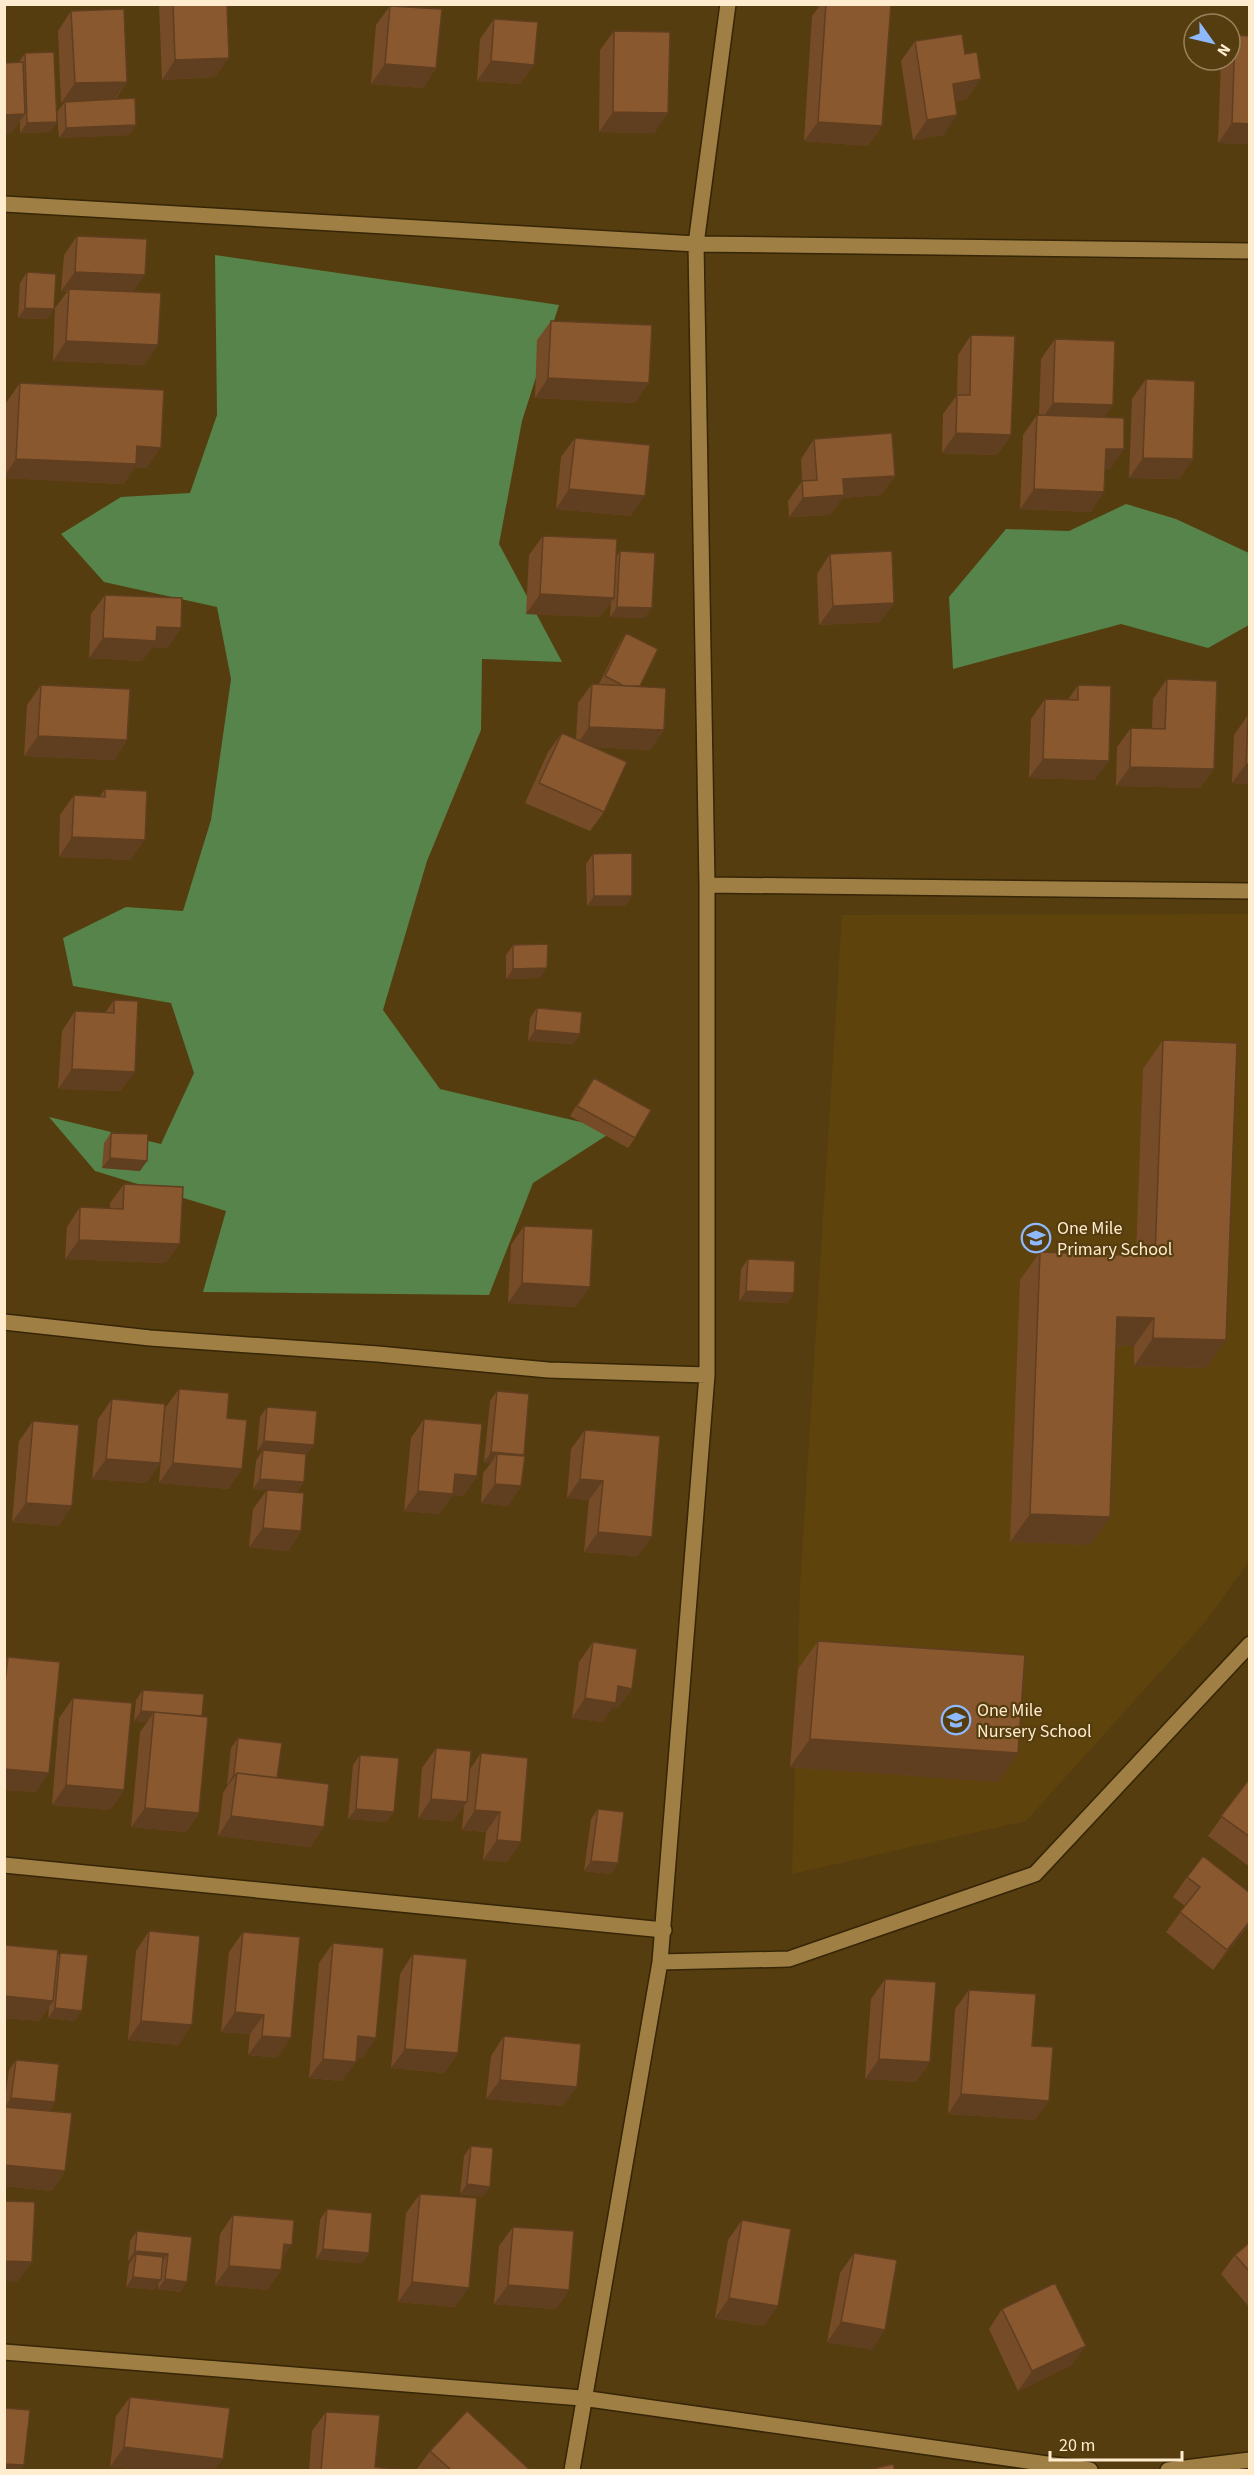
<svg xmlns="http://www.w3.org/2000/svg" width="1254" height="2475" font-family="'Source Sans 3',sans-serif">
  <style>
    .built { fill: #5f430d }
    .forest { fill: #56844a }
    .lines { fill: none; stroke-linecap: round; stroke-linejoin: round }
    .minor-casing { stroke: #362506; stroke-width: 18 }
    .minor { stroke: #a07f45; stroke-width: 15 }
    .wall { fill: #764c28 }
    .shaded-wall { fill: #603e20 }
    .building { fill: #89582e; stroke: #603e20; stroke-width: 1.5 }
    .labels { text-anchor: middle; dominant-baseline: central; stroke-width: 4.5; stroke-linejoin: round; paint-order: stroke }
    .poi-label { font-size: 18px; fill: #ffeccf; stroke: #553d0f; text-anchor: start }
  </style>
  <rect width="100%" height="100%" fill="#553d0f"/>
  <path class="built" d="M1249,914V1561L1207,1620L1026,1821L792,1874L800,1586L842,915Z"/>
  <path class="forest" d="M215,255L559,305L522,421L499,544L562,662L482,659L481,730L427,861L383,1010L440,1089L615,1130L533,1183L489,1295L203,1292L226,1211L95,1171L49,1117L161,1144L194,1073L171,1003L73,986L63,938L126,907L183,911L211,820L231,679L217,607L104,582L61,534L121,497L190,493L217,415Z
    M1126,504L1176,519L1249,553V625L1208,648L1121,624L953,669L949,597L1006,529L1069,531Z"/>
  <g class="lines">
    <g class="minor-casing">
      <path id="minor" d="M4,204L696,244L1250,251
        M707,885L1250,891
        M4,1322L150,1338L378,1354L548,1370L707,1375
        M4,1865L664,1930
        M660,1962L789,1959L1035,1874L1250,1644
        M4,2352L582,2398L1090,2470
        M572,2470L660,1962L707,1375V885L696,244L728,4
        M1168,2470L1250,2460"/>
    </g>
    <use href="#minor" class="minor"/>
  </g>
  <path class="wall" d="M159,4H227L216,77L162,80Z
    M821,4H891L882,126L868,146L804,141L812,16Z
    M390,6L436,68L423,88L371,84L376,25Z
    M71,11L127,82L115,100L136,125L129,135L59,138L57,112L64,103H61L58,31Z
    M494,19L534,65L520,84L477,81L480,39Z
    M614,31L668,113L654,133L599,132L600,50Z
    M1235,35L1250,36V144L1218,143L1221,60H1230V43Z
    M915,41L965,54L967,99L955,101L944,135L913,140L901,61Z
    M25,53L57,122L50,132L20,133V121L11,133L4,134V63L19,62Z
    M77,236L133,292L158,345L144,365L53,361L55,308L67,292L61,291L64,255Z
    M27,272L54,309L47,319L18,318L20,283Z
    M551,321L635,403L535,398L537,340Z
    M971,335L1011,435L997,455L942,453L943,414L957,395L958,355Z
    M1055,339L1124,449L1110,469H1105L1091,512L1020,509L1023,435L1037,415H1039L1041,359Z
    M1146,379L1193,459L1179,479L1129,478L1132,399Z
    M20,383L147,468L135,467L123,484L4,478V441L6,403Z
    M575,438L631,516L556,509L561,457Z
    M814,439L895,476L881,495L842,498L830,515L789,517L788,501L802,481L801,459Z
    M543,536L616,557L620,551L645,618L610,617L611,602L600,617L526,614L529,555Z
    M830,554L894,603L880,622L819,625L817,574Z
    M105,595L181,628L167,648L152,647L142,661L89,658L91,614Z
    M626,633L640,686L664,730L650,750L594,747L604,812L590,831L525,803L548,752L562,733L576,739L578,703L592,684H599L619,644Z
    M1167,679L1214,769L1200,788L1116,786L1117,747L1131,728H1152L1153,699Z
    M41,685L127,740L114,760L24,756L27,705Z
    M1078,685L1095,780L1029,778L1031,719L1045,699L1068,700Z
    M1248,715H1250V784L1232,783L1234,735Z
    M105,789L131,860L59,857L60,815L74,795L100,796Z
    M593,854L632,896L625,906H587L586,864Z
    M513,945L540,978L506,979V955Z
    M114,1000L121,1091L58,1089L62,1031L75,1011L105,1013Z
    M537,1008L580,1034L573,1044L528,1041L530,1018Z
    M1163,1040L1226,1340L1206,1368L1134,1366V1346H1116L1090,1545L1010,1542L1020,1280L1040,1252L1136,1255L1143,1069Z
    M594,1078L635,1138L628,1148L570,1116L587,1088Z
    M111,1133L140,1171L102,1168L104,1143Z
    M124,1184L166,1263L65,1259L67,1227L80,1207L110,1208V1203Z
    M524,1226L576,1307L508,1303L511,1245Z
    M748,1259L794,1293L787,1303L739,1301L741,1269Z
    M179,1389L227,1418L229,1489L159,1483L165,1408Z
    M497,1391L524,1455L523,1456L521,1486L508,1506L481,1503L483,1473L491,1463L484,1462L490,1401Z
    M112,1399L160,1463L146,1483L92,1479L98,1419Z
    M267,1407L306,1455L304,1482L297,1492L301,1531L288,1551L249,1547L253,1509L267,1490L253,1489L256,1461L262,1451H257L260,1417Z
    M424,1419L477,1476L463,1496L453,1495L439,1514L404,1511L411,1438Z
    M33,1421L59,1526L12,1522L19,1441Z
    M585,1430L638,1556L584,1552L589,1500L567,1498L571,1449Z
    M818,1641L1018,1753L998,1782L790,1767L798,1669Z
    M593,1642L632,1689L618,1708L613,1707L602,1722L572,1718L579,1662Z
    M8,1657L36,1792L4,1790V1662Z
    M143,1690L202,1716L199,1813L186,1832L131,1827L140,1732L147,1722L134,1721L136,1700Z
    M73,1698L124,1790L110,1810L52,1805L59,1718Z
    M238,1738L277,1778L324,1827L310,1847L218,1836L223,1793L228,1785H227L231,1748Z
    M436,1748L470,1769L481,1753L521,1842L507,1862L483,1860L486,1832L462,1830L464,1806L453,1821L418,1819L422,1768Z
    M360,1755L387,1822L348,1819L353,1765Z
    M1250,1778V1867L1208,1836Z
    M598,1809L618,1863L611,1874L584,1871L591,1819Z
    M1187,1877L1250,1924L1213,1970L1166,1932L1185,1906L1173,1897Z
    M149,1931L179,2045L128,2040L136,1951Z
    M243,1932L277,2058L248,2055L250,2034L221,2032L229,1952Z
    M333,1943L363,2058L356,2057L342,2081L309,2078L319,1963Z
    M4,1945L57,1957L60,1953L75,2021L48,2018L49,2007L39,2021L4,2018Z
    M413,1954L458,2053L444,2073L391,2068L400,1974Z
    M885,1979L930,2062L916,2082L865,2079L871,1999Z
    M969,1990L1032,2046L1035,2120L948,2114L955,2009Z
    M504,2036L563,2106L486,2099L491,2056Z
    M16,2060L55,2102L49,2111L65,2171L52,2191L4,2186V2106L9,2070Z
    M471,2146L483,2197L460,2194L464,2156Z
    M420,2194L455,2307L398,2302L406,2213Z
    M327,2209L369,2253L362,2263L316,2259L320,2220Z
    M233,2215L282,2259L281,2270L267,2290L215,2285L220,2234Z
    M742,2220L764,2326L715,2318L728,2240Z
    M513,2227L569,2290L556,2309L494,2304L499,2246Z
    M137,2231L192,2237L187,2282L180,2292L158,2289V2283L154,2290L126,2287L129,2264L131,2261H128L130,2241Z
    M1250,2242V2308L1221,2274L1235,2255Z
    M854,2253L872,2350L827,2342L840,2273Z
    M1002,2309L1072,2365L1018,2391L989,2329Z
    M130,2397L215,2470H139L110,2467L116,2416Z
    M326,2412L375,2467L404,2470H309L312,2431Z
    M430,2451L530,2470H416Z"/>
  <path class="shaded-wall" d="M229,58L216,77L162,80L175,60Z
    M491,61L534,65L520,84L477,81Z
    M385,64L436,68L423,88L371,84Z
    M981,79L967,99L939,104L953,84Z
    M127,82L113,101L61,103L75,83Z
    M613,112L668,113L654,133L599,132Z
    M25,114L11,133L4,134V115Z
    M957,115L944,135L913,140L927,120Z
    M57,122L50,132L20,133L27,123Z
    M818,122L882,126L868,146L804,141Z
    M1232,123L1250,124V144L1218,143Z
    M136,125L129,135L59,138L66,128Z
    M75,272L145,275L131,295L69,289L67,292L61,291Z
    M25,308L54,309L47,319L18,318Z
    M66,341L158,345L144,365L53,361Z
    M548,378L649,383L635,403L535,398Z
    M1053,403L1113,405L1099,424L1039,423Z
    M956,433L1011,435L997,455L942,453Z
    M137,446L161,448L147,468L135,467L123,484L4,478V476L16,459Z
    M1106,449H1124L1110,469L1092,468Z
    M1143,458L1193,459L1179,479L1129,478Z
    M895,476L881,495L842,498L830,515L789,517L803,498L843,479Z
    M569,489L645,496L631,516L556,509Z
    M1034,489L1104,492L1091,512L1020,509Z
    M540,594L614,598L600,617L526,614Z
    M894,603L880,622L819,625L833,606Z
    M617,607L652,608L645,618L610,617Z
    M157,627L181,628L167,648L152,647L142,661L89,658L103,638Z
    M589,727L664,730L650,750L576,746Z
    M38,736L127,740L114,760L24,756Z
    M1043,759L1109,761L1095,780L1029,778Z
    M1246,764H1250V784L1232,783Z
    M1130,767L1214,769L1200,788L1116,786Z
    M72,837L145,840L131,860L59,857Z
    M594,896H632L625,906H587Z
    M547,968L540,978L506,979L513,969Z
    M535,1030L580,1034L573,1044L528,1041Z
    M72,1069L135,1072L121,1091L58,1089Z
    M110,1158L147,1161L140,1171L102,1168Z
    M79,1240L180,1244L166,1263L65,1259Z
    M522,1283L590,1287L576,1307L508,1303Z
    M746,1291L794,1293L787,1303L739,1301Z
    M1117,1317L1154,1318L1134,1346L1097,1345Z
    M1153,1338L1226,1340L1206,1368L1134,1366Z
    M264,1441L314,1445L307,1455L257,1451Z
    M491,1452L524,1455L517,1465L497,1454L491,1463L484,1462Z
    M106,1459L160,1463L146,1483L92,1479Z
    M173,1463L242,1469L229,1489L159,1483Z
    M455,1474L477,1476L463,1496L453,1495L439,1514L404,1511L418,1491Z
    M260,1479L304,1482L297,1492L253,1489Z
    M580,1479L603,1481L589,1500L567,1498Z
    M495,1484L521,1486L508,1506L481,1503Z
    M26,1503L72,1506L59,1526L12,1522Z
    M1030,1514L1110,1517L1090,1545L1010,1542Z
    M263,1528L301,1531L288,1551L249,1547Z
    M598,1532L652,1537L638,1556L584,1552Z
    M618,1686L632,1689L618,1708L613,1707L602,1722L572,1718L585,1698Z
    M141,1711L154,1712L147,1722L134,1721Z
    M810,1739L1018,1753L998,1782L790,1767Z
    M4,1769L49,1773L36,1792L4,1790Z
    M234,1774L236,1775L228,1785H227Z
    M66,1785L124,1790L110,1810L52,1805Z
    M431,1799L467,1802L453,1821L418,1819Z
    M145,1808L199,1813L186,1832L131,1827Z
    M356,1809L394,1812L387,1822L348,1819Z
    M475,1810L500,1812L486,1832L462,1830Z
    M231,1816L324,1827L310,1847L218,1836Z
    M497,1840L521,1842L507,1862L483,1860Z
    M591,1861L618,1863L611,1874L584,1871Z
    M1250,1921V1924L1213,1970L1227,1950Z
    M4,1996L53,2001L39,2021L4,2018Z
    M55,2008L82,2011L75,2021L48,2018Z
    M235,2012L264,2015L250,2034L221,2032Z
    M141,2021L192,2025L179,2045L128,2040Z
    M262,2036L291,2038L277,2058L248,2055Z
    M358,2036L376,2038L363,2058L345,2056Z
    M405,2049L458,2053L444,2073L391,2068Z
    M323,2059L356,2062L342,2081L309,2078Z
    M879,2059L930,2062L916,2082L865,2079Z
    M500,2080L577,2087L563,2106L486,2099Z
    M961,2094L1049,2101L1035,2120L948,2114Z
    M11,2098L55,2102L48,2112L4,2108Z
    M4,2165L65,2171L52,2191L4,2186Z
    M467,2184L490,2187L483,2197L460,2194Z
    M284,2244L292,2245L278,2265Z
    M323,2249L369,2253L362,2263L316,2259Z
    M135,2251L168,2254L160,2264L136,2254L131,2261H128Z
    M4,2261L32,2262L18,2282L4,2281Z
    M229,2266L281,2270L267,2290L215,2285Z
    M133,2277L161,2280L154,2290L126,2287Z
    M165,2279L187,2282L180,2292L158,2289Z
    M412,2282L469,2288L455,2307L398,2302Z
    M508,2285L569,2290L556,2309L494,2304Z
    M729,2298L778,2306L764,2326L715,2318Z
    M841,2322L885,2330L872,2350L827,2342Z
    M1086,2346L1072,2365L1018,2391L1032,2371Z
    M124,2447L223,2459L215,2470H139L110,2467Z
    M4,2464L24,2465L20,2470H4Z"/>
  <path class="building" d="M173,4H227L229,58L175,60Z
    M826,4H891L882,126L818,122Z
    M390,6L442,9L436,68L385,64Z
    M124,9L127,82L75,83L71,11Z
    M494,19L538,22L534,65L491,61Z
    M614,31L670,32L668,113L613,112Z
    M962,34L965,54L977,52L981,79L953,84L957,115L927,120L915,41Z
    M1235,35L1250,36V124L1232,123Z
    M54,52L57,122L27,123L25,53Z
    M23,62L25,114L4,115V63Z
    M135,98L136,125L66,128L65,102Z
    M77,236L147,239L145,275L75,272Z
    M27,272L56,274L54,309L25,308Z
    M69,289L161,293L158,345L66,341Z
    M551,321L652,325L649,383L548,378Z
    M971,335L1015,336L1011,435L956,433L957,395H970Z
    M1055,339L1115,341L1113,405L1053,403Z
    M1146,379L1195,381L1193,459L1143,458Z
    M20,383L164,390L161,448L137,446L136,464L16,459Z
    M1037,415L1124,418V449H1106L1104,492L1034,489Z
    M892,433L895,476L843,479L844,495L803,498L802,481L817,480L814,439Z
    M575,438L650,445L645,496L569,489Z
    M543,536L617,539L614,598L540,594Z
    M620,551L655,553L652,608L617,607Z
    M892,551L894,603L833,606L830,554Z
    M105,595L182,598L181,628L157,627L156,641L103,638Z
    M626,633L658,649L640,686H624L605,676Z
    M1167,679L1217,681L1214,769L1130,767L1131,728L1165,729Z
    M592,684L666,688L664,730L589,727Z
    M41,685L130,689L127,740L38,736Z
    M1078,685L1111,686L1109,761L1043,759L1045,699L1078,700Z
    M1248,715H1250V764H1246Z
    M562,733L627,762L604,812L539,783Z
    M105,789L147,791L145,840L72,837L74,795L105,797Z
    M632,853V896H594L593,854Z
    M548,944L547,968L513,969V945Z
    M114,1000L138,1001L135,1072L72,1069L75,1011L114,1013Z
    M537,1008L582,1012L580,1034L535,1030Z
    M1163,1040L1237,1043L1226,1340L1153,1338L1154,1318L1117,1317L1110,1517L1030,1514L1040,1252L1155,1256Z
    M594,1078L651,1110L635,1138L577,1106Z
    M111,1133L148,1134L147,1161L110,1158Z
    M124,1184L183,1187L180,1244L79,1240L80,1207L123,1209Z
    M524,1226L593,1229L590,1287L522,1283Z
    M748,1259L795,1261L794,1293L746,1291Z
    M179,1389L229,1393L227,1418L247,1420L242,1469L173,1463Z
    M497,1391L529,1394L524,1455L491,1452Z
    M112,1399L165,1404L160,1463L106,1459Z
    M267,1407L317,1411L314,1445L264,1441Z
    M424,1419L482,1424L477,1476L455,1474L453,1494L418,1491Z
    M33,1421L79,1425L72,1506L26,1503Z
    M585,1430L660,1436L652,1537L598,1532L603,1481L580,1479Z
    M263,1450L306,1454L304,1482L260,1479Z
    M497,1454L525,1456L521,1486L495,1484Z
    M267,1490L304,1493L301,1531L263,1528Z
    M818,1641L1025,1655L1018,1753L810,1739Z
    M593,1642L637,1649L632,1689L618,1686L616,1703L585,1698Z
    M8,1657L60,1662L49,1773L4,1769V1691Z
    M143,1690L204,1694L202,1716L141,1711Z
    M73,1698L132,1703L124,1790L66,1785Z
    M154,1712L208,1717L199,1813L145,1808Z
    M238,1738L282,1743L277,1778L237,1773L236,1775L234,1774Z
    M436,1748L471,1751L467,1802L431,1799Z
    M481,1753L528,1758L521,1842L497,1840L500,1812L475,1810Z
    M360,1755L399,1758L394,1812L356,1809Z
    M237,1773L329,1784L324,1827L231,1816Z
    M1250,1778V1837L1221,1816Z
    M598,1809L624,1812L618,1863L591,1861Z
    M1203,1856L1250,1893V1921L1227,1950L1180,1912L1200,1887L1187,1877Z
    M149,1931L200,1936L192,2025L141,2021Z
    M243,1932L300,1937L291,2038L262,2036L264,2015L235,2012Z
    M333,1943L384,1948L376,2038L358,2036L356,2062L323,2059Z
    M4,1945L58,1950L53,2001L4,1996Z
    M60,1953L88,1955L82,2011L55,2008Z
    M413,1954L467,1959L458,2053L405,2049Z
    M885,1979L936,1982L930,2062L879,2059Z
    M969,1990L1036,1994L1032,2046L1053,2047L1049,2101L961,2094Z
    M504,2036L581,2044L577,2087L500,2080Z
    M16,2060L59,2064L55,2102L11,2098Z
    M4,2107L72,2113L65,2171L4,2165Z
    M471,2146L493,2148L490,2187L467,2184Z
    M420,2194L477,2198L469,2288L412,2282Z
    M4,2201L35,2202L32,2262L4,2261Z
    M327,2209L372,2213L369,2253L323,2249Z
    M233,2215L294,2220L292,2245L284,2244L281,2270L229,2266Z
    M742,2220L791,2229L778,2306L729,2298Z
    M513,2227L574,2231L569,2290L508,2285Z
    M137,2231L192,2237L187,2282L165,2279L168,2254L135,2251Z
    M1250,2242V2272L1235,2255Z
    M854,2253L897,2260L885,2330L841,2322Z
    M136,2254L163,2257L161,2280L133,2277Z
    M1055,2283L1086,2346L1032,2371L1002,2309Z
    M130,2397L230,2408L223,2459L124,2447Z
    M4,2408L30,2410L24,2465L4,2464Z
    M467,2411L530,2470H451L430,2451Z
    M326,2412L380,2415L375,2467L404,2470H321Z
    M893,2464L895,2470H868Z"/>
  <defs>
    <g id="school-ring" transform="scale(1.5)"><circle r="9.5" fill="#553d0f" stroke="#8eb9fc" stroke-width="1.5"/><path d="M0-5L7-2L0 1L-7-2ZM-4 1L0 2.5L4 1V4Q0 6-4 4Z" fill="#8eb9fc"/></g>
  </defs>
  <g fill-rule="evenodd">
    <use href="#school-ring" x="1036" y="1238"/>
    <use href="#school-ring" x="956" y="1720"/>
  </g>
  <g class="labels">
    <g class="poi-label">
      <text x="1057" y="1228">One Mile<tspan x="1057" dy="21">Primary School</tspan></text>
      <text x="977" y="1710">One Mile<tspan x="977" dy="21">Nursery School</tspan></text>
    </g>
  </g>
  <rect width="1254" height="2475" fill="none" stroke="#ffeccf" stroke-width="12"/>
  <g transform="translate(1212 42) rotate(124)"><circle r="28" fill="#553d0f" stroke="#99835c" stroke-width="1.5"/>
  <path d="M0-4.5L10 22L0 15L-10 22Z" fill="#8eb9fc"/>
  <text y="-9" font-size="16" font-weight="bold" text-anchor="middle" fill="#ffeccf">N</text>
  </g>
  <path d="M1050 2451v9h132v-9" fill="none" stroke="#ffeccf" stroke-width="3"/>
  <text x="1059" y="2451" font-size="18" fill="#ffeccf" stroke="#553d0f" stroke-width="4.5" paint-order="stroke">20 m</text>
</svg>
